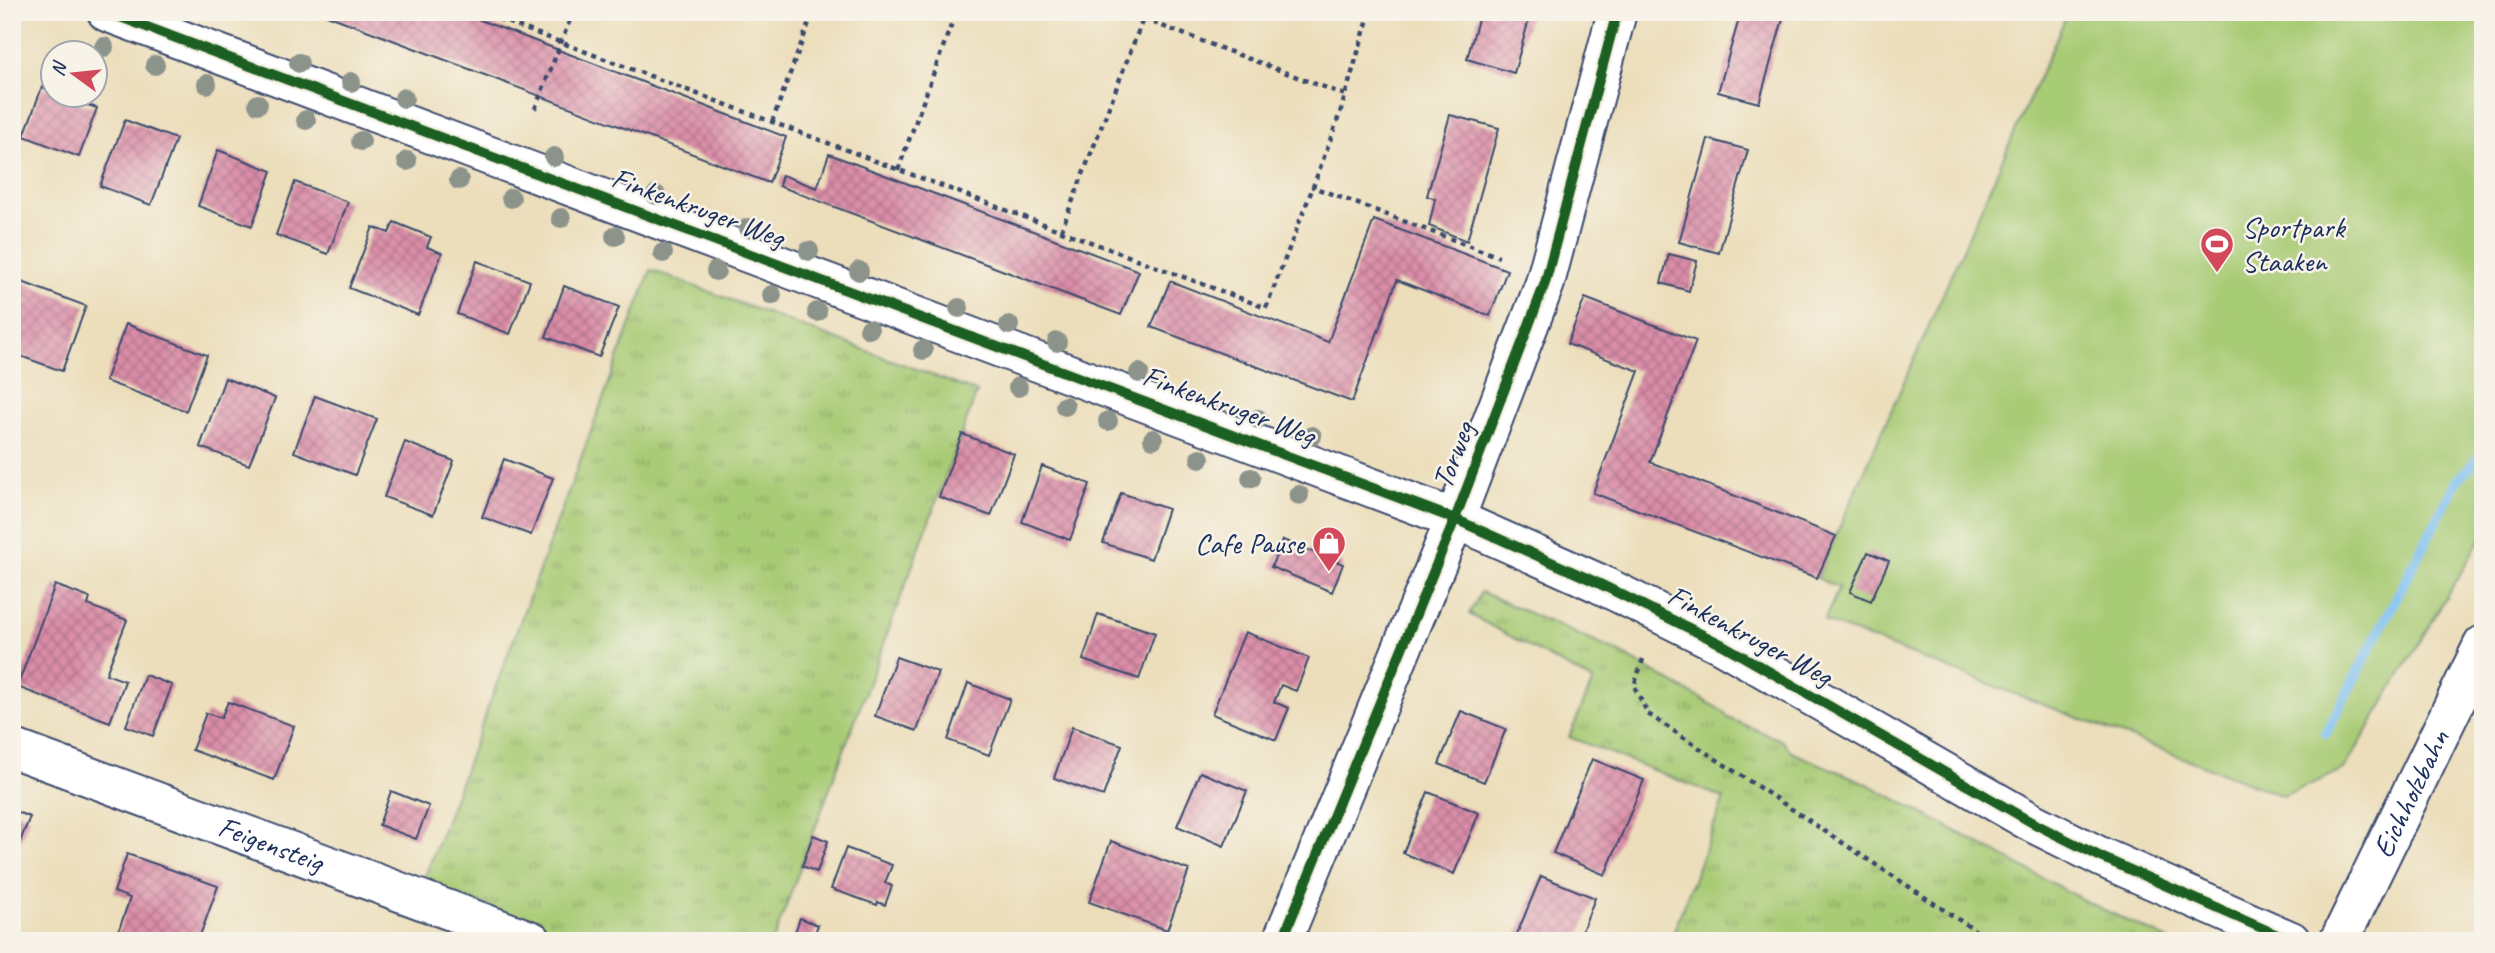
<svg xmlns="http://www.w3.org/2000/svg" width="2495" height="953" font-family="Caveat,sans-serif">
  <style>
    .grass { fill: url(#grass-tufts); stroke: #627d6a; stroke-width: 2 }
    .garden { fill: #a8cb75; stroke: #627d6a; stroke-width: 2 }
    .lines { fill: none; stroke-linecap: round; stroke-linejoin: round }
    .stream { stroke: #7cbff2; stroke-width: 10 }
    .building { fill: url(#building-cross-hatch) }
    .minor-casing { stroke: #3a496c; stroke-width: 42 }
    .path { stroke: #3a496c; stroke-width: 4.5; stroke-dasharray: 5 5; stroke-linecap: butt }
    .minor { stroke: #fff; stroke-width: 38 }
    .cycleway-casing { stroke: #f7f3e8; stroke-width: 15 }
    .cycleway { stroke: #1b5e20; stroke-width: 10 }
    .tree { fill: #8c938b }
    .labels { text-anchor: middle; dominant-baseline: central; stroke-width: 5; stroke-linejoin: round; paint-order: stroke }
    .street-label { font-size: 30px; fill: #1b2f5e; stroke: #f7f3e8 }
    .poi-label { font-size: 30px; fill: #1b2f5e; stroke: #f7f3e8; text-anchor: start }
  </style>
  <defs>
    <pattern id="grass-tufts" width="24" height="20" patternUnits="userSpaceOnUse" patternTransform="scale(1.75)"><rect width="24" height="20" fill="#a8cb75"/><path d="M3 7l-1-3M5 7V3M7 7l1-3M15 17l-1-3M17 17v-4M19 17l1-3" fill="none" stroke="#88a563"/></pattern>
    <pattern id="building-cross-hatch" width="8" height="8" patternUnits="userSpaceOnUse" patternTransform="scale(1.75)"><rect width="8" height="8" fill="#db8da8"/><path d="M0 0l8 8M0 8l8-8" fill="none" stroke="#b1748c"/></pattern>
  </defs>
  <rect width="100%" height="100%" fill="#f7f3e8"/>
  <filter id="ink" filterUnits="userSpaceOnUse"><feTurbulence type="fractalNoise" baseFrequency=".0143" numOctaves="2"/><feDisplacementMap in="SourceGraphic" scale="14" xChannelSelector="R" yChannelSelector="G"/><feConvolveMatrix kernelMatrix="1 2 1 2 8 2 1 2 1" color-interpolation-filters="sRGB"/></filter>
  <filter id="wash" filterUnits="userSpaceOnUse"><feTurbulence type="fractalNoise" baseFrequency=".00686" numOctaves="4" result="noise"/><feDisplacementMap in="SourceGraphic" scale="28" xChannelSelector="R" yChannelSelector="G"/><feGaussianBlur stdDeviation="1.57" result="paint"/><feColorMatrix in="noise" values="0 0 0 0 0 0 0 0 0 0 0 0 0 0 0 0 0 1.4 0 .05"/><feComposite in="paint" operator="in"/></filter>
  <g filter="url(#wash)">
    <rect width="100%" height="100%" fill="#ecdebb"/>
    <path class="grass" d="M651,270L977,392L773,941H582L423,882Z
      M1481,592L1620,653L1724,712L1728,718L1781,740L1793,753L1866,783L2087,902L2171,941H1670L1724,798L1569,737L1593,681L1469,614Z"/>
    <path class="garden" d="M2068,12H2483V535L2344,770L2283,796L1824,621L1839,588L1817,578Z"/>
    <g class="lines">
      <path class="stream" d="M2326,733L2457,481L2483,452"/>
    </g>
    <g id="blocks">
      <path class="building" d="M319,12H459L786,137L769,183Z
        M1480,12H1531L1514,73L1467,59Z
        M1741,12H1785L1759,103L1718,92Z
        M42,87L52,91V94L97,108L79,157L24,136Z
        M1450,115L1499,128L1467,241L1429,226L1435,199L1427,196Z
        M125,120L176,139L151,205L100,186Z
        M1708,139L1748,150L1719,253L1679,242Z
        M218,150L272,171L252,226L198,206Z
        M829,154L1139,271L1121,315L779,186L782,175L817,188Z
        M295,182L348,202L328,254L276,235Z
        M1374,220L1507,270L1490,316L1397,280L1352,402L1151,327L1170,281L1328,342Z
        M394,222L431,237L427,247L442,253L418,315L349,288L373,227L389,233Z
        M1669,254L1697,261L1689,291L1661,283Z
        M477,261L530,281L510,334L457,314Z
        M14,279L86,306L62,371L12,353Z
        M564,286L619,307L599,357L546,337Z
        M1585,298L1696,341L1650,462L1836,536L1817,578L1593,493L1639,371L1567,344Z
        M126,324L207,355L186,411L105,381Z
        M225,378L275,398L249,465L200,447Z
        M315,396L377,419L355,475L294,452Z
        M962,434L1014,454L991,516L939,497Z
        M405,442L454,461L433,515L384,497Z
        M504,459L553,478L531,535L482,517Z
        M1042,466L1090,484L1070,540L1022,522Z
        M1121,493L1168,509L1151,559L1103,543Z
        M1283,540L1343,564L1332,592L1271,567Z
        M1868,552L1889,561L1871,601L1850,592Z
        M55,585L90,598L88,605L127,620L106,674L125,681L110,722L17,687Z
        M1098,614L1155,633L1139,679L1083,660Z
        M1245,632L1309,658L1296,691L1281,685L1274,702L1289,708L1276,740L1212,714Z
        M896,657L938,672L917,731L875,716Z
        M145,675L172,685L153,736L126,726Z
        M968,683L1010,699L989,755L948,740Z
        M228,702L294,726L274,780L192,750L206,713L221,718Z
        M1461,711L1506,729L1484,782L1439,764Z
        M1072,727L1122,745L1103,796L1054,778Z
        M1592,759L1644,780L1605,875L1553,853Z
        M1200,772L1247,791L1224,846L1177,826Z
        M391,791L429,806L416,839L379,825Z
        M1428,792L1479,813L1454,874L1403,853Z
        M12,810L30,817L12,861Z
        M813,835L828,841L817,872L802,866Z
        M1111,841L1189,870L1167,930L1089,902Z
        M846,848L892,865L885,883L892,886L885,905L878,902L877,905L831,889Z
        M127,854L218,886L198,941H115L130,898L114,892Z
        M1541,876L1595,898L1578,941H1514Z
        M800,918L818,925L812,941H792Z"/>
    </g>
  </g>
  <g filter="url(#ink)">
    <use href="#blocks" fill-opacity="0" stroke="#3a496c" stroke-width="2"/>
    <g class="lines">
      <g class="minor-casing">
        <g id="minor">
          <path d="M107,12L1455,519L1598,583L1723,645L2031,822L2101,857L2291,941"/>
          <path id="s1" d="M12,748L532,941"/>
          <path d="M1282,941L1455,519L1545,283L1617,12"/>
          <path id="s2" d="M2339,941L2483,645"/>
        </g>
      </g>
      <path class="path" d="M480,12L1266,308L1313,187
        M1125,12L1345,95
        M1370,12L1340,113L1313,187L1499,257
        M535,109L573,12
        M772,122L813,12
        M898,170L956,12
        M1061,231L1143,19
        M1643,659L1634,686L1648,714L1991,941"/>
      <use href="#minor" class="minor"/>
      <g class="cycleway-casing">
        <path id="cycleway" d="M107,12L1455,519L1598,583L1723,645L2031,822L2101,857L2291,941
          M1282,941L1455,519L1545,283L1617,12"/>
      </g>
      <use href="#cycleway" class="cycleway"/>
    </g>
    <g class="tree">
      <circle cx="104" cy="47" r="10"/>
      <circle cx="299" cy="63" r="10"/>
      <circle cx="155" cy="65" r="10"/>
      <circle cx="351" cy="82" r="10"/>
      <circle cx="207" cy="84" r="10"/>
      <circle cx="404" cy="98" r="10"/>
      <circle cx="258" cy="104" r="10"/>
      <circle cx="306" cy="120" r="10"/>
      <circle cx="361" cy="141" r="10"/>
      <circle cx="554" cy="157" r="10"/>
      <circle cx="407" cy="161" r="10"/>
      <circle cx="459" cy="180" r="10"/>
      <circle cx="656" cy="195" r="10"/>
      <circle cx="511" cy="198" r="10"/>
      <circle cx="561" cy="218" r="10"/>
      <circle cx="748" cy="228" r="10"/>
      <circle cx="615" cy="236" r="10"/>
      <circle cx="809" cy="251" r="10"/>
      <circle cx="663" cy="253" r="10"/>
      <circle cx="716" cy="271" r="10"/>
      <circle cx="859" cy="271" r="10"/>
      <circle cx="772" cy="295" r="10"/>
      <circle cx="959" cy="308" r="10"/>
      <circle cx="817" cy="312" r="10"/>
      <circle cx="1009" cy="325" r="10"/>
      <circle cx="869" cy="329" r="10"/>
      <circle cx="1057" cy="342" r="10"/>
      <circle cx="923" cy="350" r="10"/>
      <circle cx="1139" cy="373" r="10"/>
      <circle cx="1018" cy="387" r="10"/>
      <circle cx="1065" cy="406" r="10"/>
      <circle cx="1258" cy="419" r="10"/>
      <circle cx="1108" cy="421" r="10"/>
      <circle cx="1312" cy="436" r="10"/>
      <circle cx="1153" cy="439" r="10"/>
      <circle cx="1200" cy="458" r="10"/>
      <circle cx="1251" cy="478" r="10"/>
      <circle cx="1299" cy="495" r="10"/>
    </g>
  </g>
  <defs>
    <g id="stadium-pin" transform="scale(1.75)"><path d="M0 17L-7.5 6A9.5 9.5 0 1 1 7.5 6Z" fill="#d1495b" stroke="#f7f3e8"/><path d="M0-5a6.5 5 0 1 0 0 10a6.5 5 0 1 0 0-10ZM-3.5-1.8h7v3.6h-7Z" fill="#fff"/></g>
    <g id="shop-pin" transform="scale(1.75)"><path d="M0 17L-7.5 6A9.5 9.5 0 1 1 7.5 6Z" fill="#d1495b" stroke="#f7f3e8"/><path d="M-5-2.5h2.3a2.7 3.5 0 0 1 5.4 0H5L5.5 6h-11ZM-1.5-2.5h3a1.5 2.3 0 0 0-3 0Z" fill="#fff"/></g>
  </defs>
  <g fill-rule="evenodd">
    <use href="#stadium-pin" x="2217" y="244"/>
    <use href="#shop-pin" x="1329" y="543"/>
  </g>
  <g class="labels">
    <g class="street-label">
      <text transform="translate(698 207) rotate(20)">Finkenkruger Weg</text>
      <text transform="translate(1229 405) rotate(20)">Finkenkruger Weg</text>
      <text transform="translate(1453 455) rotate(-69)">Torweg</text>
      <text transform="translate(1750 635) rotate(28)">Finkenkruger Weg</text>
      <text stroke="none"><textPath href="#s2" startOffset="164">Eichholzbahn</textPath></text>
      <text stroke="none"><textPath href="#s1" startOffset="276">Feigensteig</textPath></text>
    </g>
    <g class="poi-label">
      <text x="2242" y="227">Sportpark<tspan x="2242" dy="34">Staaken</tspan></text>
      <text x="1304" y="543" text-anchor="end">Cafe Pause</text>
    </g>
  </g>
  <rect width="2495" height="953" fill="none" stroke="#f7f3e8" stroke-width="42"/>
  <g transform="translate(74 74) rotate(285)"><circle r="33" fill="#f7f3e8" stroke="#9fa5b1" stroke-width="2"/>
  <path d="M0-5L12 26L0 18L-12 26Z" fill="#d1495b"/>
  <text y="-10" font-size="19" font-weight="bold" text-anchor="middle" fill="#1b2f5e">N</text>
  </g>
</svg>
